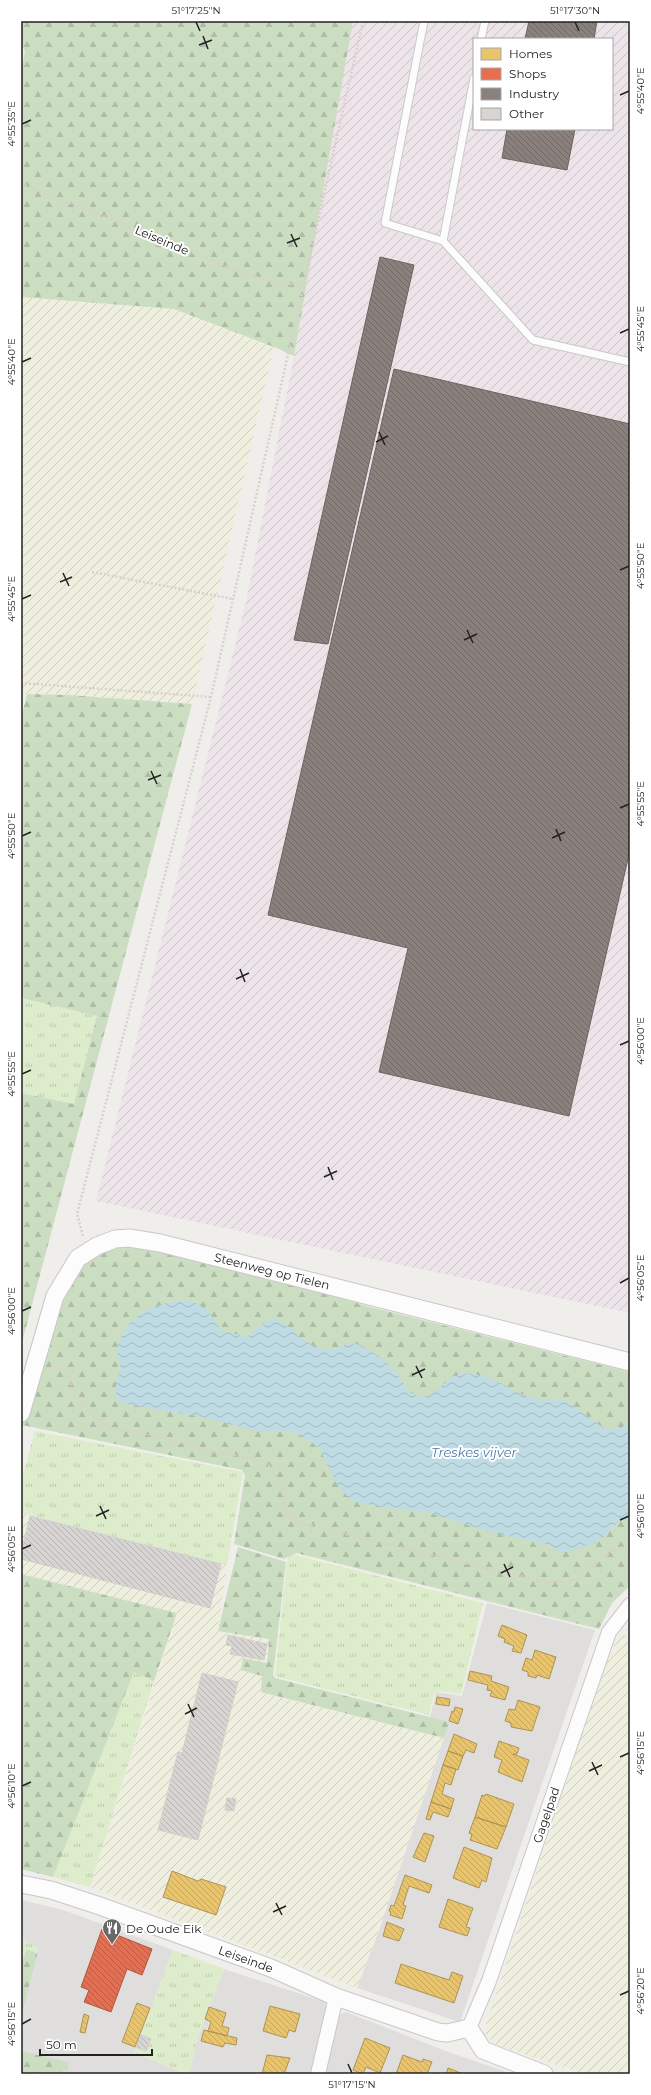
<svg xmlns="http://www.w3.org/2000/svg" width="651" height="2095" font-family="Montserrat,sans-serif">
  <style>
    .residential { fill: #dfdedc }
    .industrial { fill: url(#industrial-furrows); fill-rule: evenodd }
    .farmland { fill: url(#farmland-furrows) }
    .grass { fill: url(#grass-tufts) }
    .forest { fill: url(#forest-firs) }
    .parking { fill: #e0dfde }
    .water { fill: url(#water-waves) }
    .homes { fill: url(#homes-back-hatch); stroke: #ad9354 }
    .shops { fill: url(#shops-back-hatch); stroke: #ac5843 }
    .industry { fill: url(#industry-back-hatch); stroke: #6b6461 }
    .building { fill: url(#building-back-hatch); stroke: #d3d0cc }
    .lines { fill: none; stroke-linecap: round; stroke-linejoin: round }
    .service-casing { stroke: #c9c8c7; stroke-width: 9 }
    .minor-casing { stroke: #c9c8c7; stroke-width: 16 }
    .tertiary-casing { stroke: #c9c8c7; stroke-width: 19 }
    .path { stroke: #dccecd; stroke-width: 2.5; stroke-dasharray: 2 2; stroke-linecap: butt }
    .service { stroke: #fdfcfc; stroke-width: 7 }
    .minor { stroke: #fdfcfc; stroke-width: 14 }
    .tertiary { stroke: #fdfcfc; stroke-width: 17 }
    .ticks { fill: none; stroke: #222; stroke-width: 1.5 }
    .labels { text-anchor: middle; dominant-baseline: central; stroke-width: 4; stroke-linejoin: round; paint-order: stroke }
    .street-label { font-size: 12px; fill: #222; stroke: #fff }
    .poi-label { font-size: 12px; fill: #222; stroke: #fff; text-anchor: start }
    .water-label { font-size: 13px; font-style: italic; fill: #4a7aab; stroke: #fff }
    .neatline { fill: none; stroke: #222; stroke-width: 1.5 }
    .ticks-label { font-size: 10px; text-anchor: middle; fill: #222 }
  </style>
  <defs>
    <pattern id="industrial-furrows" width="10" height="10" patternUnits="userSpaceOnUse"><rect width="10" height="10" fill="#ede4e9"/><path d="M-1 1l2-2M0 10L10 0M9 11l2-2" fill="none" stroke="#cbc3c8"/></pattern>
    <pattern id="farmland-furrows" width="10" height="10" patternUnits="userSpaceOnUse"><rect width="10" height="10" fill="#efefdf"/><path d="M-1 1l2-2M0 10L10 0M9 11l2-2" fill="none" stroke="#cdcdbf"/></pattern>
    <pattern id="grass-tufts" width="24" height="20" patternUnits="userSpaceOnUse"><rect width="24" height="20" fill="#ddeccb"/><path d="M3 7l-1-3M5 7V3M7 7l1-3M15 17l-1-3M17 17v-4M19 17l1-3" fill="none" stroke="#bdcaae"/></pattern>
    <pattern id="forest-firs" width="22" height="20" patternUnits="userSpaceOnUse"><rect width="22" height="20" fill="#cbdec1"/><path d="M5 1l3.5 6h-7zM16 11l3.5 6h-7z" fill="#aebea6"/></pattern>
    <pattern id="water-waves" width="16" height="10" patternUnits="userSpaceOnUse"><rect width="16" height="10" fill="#bfdbe3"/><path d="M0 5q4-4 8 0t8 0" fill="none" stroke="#a4bcc2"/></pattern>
    <pattern id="homes-back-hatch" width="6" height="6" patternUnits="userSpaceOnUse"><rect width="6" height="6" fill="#e9c46a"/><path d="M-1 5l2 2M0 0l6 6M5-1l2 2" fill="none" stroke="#c8a85c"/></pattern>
    <pattern id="shops-back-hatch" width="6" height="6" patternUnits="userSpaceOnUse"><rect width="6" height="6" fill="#e76f51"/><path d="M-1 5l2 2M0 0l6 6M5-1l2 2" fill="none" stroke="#bb5b43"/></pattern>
    <pattern id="industry-back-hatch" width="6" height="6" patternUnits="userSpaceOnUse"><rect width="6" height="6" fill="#8a817c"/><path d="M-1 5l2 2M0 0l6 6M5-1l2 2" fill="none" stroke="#706965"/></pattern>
    <pattern id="building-back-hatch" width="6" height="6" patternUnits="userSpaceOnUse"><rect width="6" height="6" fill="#d7d4d2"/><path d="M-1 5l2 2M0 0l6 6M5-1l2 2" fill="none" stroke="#b8b6b4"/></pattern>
  </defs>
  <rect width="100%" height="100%" fill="#f0eeeb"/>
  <path class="residential" d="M487,1603L595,1630L460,2022L357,1988L379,1930L448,1722L430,1718L436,1692L462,1696Z
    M21,1900L63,1910L173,1950L134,2053L187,2074H21V1964L27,1949L21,1947Z
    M224,1969L325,2002L326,2008L311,2074H189L199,2035Z
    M346,2012L451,2053L512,2074H324L337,2020L341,2014Z"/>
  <path class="industrial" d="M353,21H630V1313L96,1201L246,602L294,356ZM474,39H612V129H474Z"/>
  <path class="farmland" d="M21,297L174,309L274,347L192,704L69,695L21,694Z
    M21,1513L227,1565L218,1631L269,1639L261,1691L444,1738L379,1930L357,1988L90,1887L177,1613L21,1574Z
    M621,1633L630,1638V2074H583L497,2045L483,2033L607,1659Z"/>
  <path class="grass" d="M21,998L97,1016L74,1104L21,1093Z
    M35,1431L243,1472L227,1565L21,1513V1481Z
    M288,1553L483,1603L461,1694L438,1691L434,1694L429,1715L275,1676Z
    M134,1672L154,1681L90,1887L53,1877Z
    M21,1940C29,1942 39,1944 38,1954L27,1949L21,1964Z
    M173,1950L224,1969L199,2035L189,2074L134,2053Z"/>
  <path class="forest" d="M21,21H353L294,356L274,347L174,309L21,297V70L25,52L21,43Z
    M27,694L69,695L192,704L21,1346V1093L74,1104L97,1016L21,998V719Z
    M116,1234L155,1242L367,1306L630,1372V1586L612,1603L599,1629L296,1553L284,1559L234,1544L245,1475L242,1470L22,1425L49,1324L72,1251L98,1235Z
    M238,1547L286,1562L273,1675L275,1678L449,1722L444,1738L261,1692L262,1676L241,1670L243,1658L267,1663L269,1639L218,1631Z
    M21,1574L177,1613L154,1681L134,1672L53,1877L21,1869Z
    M27,1949L38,1954L21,2018V1964Z
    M21,2051L68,2062V2069L58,2074H21Z"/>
  <path class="parking" d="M21,1900L77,1916L60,1960L68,2062L21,2051V2018L38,1951L37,1947L31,1943L21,1940Z"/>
  <path class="water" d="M188,1300L206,1308L221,1330L247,1337L263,1323L273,1318C291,1324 301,1342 319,1348C334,1354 347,1338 362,1346C373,1352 388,1362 396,1372C403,1380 406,1392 418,1396C435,1400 445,1377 460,1374C465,1373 473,1374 478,1375C498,1378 514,1394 534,1398C543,1401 554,1397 564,1401C578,1406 599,1428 609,1429C616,1429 623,1426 630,1424V1517L619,1521L598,1542L562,1553L549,1545L490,1532L426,1512L388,1508L351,1501L336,1483L320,1449L306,1438L292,1431L260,1432L202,1417L119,1403C112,1390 118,1381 120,1368C121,1361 118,1357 117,1350C117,1346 121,1340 122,1336C134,1309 162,1302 188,1300Z"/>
  <path class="homes" d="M502,1625L527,1635L521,1653L512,1651L514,1646L504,1642L505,1639L498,1636Z
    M535,1650L556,1657L549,1679L537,1675L536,1678L528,1676V1672L522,1670L526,1658L532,1660Z
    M470,1671L492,1676L491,1681L509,1687L505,1700L490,1696L492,1691L487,1690L488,1685L468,1680Z
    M437,1697L450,1699L449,1706L436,1704Z
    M518,1700L540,1707L532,1731L511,1727V1723L505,1721L509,1709L515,1710Z
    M455,1707L463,1709L458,1724L449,1721L452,1711L454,1712Z
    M454,1734L477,1744L474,1753L466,1750L463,1756L448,1751Z
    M499,1741L519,1748L517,1754H513L529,1760L522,1782L498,1772L502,1760L494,1757Z
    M448,1751L463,1756L458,1770L443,1765Z
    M443,1765L456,1769L451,1785L445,1783L442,1794L454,1799L451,1809L431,1802Z
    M486,1794L514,1804L506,1827L475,1817L482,1795L485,1796Z
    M431,1802L451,1809L448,1817L433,1812L430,1820L426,1819Z
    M475,1817L506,1827L497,1849L470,1840L472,1835L469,1833Z
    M424,1833L434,1836L425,1862L413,1857Z
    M464,1847L492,1858L486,1882L482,1880L479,1888L453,1878Z
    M172,1871L198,1881L201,1879L226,1887L216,1915L163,1897Z
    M405,1875L432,1885L429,1893L409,1886L403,1905L406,1906L402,1919L390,1915L391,1912L389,1911L391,1905L394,1906Z
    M448,1899L473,1908L466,1927L470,1928L467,1936L439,1927Z
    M387,1922L404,1929L399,1941L383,1936Z
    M401,1964L449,1980L452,1972L463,1976L454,2003L395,1983Z
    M137,2003L150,2008L135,2047L122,2042Z
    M270,2006L300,2014L295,2032L289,2030L286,2038L263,2031Z
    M209,2007L226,2013L222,2026L229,2028L227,2036L208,2031L211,2022L205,2019Z
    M84,2014L89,2016L85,2033L80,2032Z
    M204,2030L237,2038L236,2045L225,2043L223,2047L201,2041Z
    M365,2038L390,2048L380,2073L366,2067L363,2074L353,2070Z
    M267,2055L290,2058L284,2074H262Z
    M403,2055L422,2062L423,2059L432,2062L427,2074H396Z
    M448,2068L463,2074H446Z"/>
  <path class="shops" d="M102,1929L152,1949L142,1975L127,1969L111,2012L84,2002L89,1990L81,1987Z"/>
  <path class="industry" d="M529,21H597L594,39H525Z
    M507,129H575L567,170L502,158Z
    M380,257L414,265L328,644L294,640Z
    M394,369L630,424V850L569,1116L379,1072L408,948L268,915Z"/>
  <path class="building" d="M30,1516L221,1564L210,1608L21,1559V1552Z
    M228,1635L267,1644L264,1660L230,1654L232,1646L226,1645Z
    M202,1673L238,1682L198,1840L158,1830L178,1752L182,1753Z
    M227,1798L236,1799L234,1811L225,1810Z
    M141,2035L151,2039L146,2051L136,2047Z"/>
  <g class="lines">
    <g class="service-casing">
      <path id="service" d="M424,21L385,223L443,241
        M481,39L485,21
        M474,78L443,241L533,340L630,362"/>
    </g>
    <g class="minor-casing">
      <path id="minor" d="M469,2028L489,1981L609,1632L630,1605
        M318,2074L336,1997"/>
    </g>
    <g class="tertiary-casing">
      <path id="tertiary" d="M21,1413L55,1296L78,1258L97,1246L115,1239L129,1238L160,1243L630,1362
        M21,1884L51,1890L100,1906L271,1968L336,1997L438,2032L447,2033L469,2028L483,2050L544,2074"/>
    </g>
    <path class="path" d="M21,184L154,236L229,268L283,286L305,281
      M92,572L233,599
      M21,683L211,697
      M83,1236L77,1214L211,697L363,21
      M51,1366L63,1370L70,1381L75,1394L94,1418L111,1428L148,1434L211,1451L256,1459L271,1467L280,1484L286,1511L297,1522L498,1571L552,1583L566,1582L577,1579L590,1567L613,1551L630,1545"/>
    <use href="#service" class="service"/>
    <use href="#minor" class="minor"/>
    <use href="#tertiary" class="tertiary"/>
  </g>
  <path class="ticks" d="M196,22L200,31M575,22L579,31M203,36L208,49M199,45L212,40M620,95L629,91M22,124L31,120M291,234L297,247M287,243L300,238M620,333L629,329M22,362L31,358M379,432L385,445M376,442L388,436M620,570L629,566M63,573L69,586M60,582L72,577M22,599L31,595M467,630L473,643M464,640L477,634M151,771L157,784M148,780L161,775M620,808L629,804M556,829L561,841M22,836L31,832M552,838L565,832M240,969L245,982M236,979L249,973M620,1045L629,1041M22,1074L31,1070M328,1167L333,1180M324,1177L337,1171M620,1283L629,1278M22,1311L31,1307M416,1366L422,1378M412,1375L425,1369M100,1506L106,1519M96,1516L109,1510M620,1520L629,1516M22,1549L31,1545M504,1564L510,1577M501,1573L513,1567M188,1704L194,1717M185,1714L197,1708M620,1757L629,1753M592,1762L598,1775M589,1771L602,1765M22,1786L31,1782M276,1903L282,1915M273,1912L286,1906M620,1995L629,1991M22,2024L31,2019M348,2064L352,2073"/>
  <defs>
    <g id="restaurant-pin" transform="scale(1)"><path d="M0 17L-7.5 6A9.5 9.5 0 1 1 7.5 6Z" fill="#6a6968" stroke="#fff"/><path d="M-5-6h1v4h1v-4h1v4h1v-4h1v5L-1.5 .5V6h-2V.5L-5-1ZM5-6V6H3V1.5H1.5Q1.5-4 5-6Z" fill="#fff"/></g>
  </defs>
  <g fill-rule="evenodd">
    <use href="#restaurant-pin" x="112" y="1928"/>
  </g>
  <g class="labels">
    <g class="street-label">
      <text transform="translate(162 240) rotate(23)">Leiseinde</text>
      <text transform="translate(272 1271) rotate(14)">Steenweg op Tielen</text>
      <text transform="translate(546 1815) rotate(-71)">Gagelpad</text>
      <text transform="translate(246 1959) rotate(20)">Leiseinde</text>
    </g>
    <g class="poi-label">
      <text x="126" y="1928">De Oude Eik</text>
    </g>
    <g class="water-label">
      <text x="474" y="1452">Treskes vijver</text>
    </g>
  </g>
  <rect width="651" height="2095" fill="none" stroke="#ffffff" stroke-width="44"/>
  <rect x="473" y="38" width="140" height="92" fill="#ffffff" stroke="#a7a7a7"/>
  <rect x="481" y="48" width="20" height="12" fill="#e9c46a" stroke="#a7a7a7"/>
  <text x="509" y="58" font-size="12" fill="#222222">Homes</text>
  <rect x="481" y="68" width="20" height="12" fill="#e76f51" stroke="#a7a7a7"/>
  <text x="509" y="78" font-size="12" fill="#222222">Shops</text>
  <rect x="481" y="88" width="20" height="12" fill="#8a817c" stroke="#a7a7a7"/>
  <text x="509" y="98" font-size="12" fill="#222222">Industry</text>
  <rect x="481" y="108" width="20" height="12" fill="#d7d4d2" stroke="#a7a7a7"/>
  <text x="509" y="118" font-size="12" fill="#222222">Other</text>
  <path d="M40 2049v6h112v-6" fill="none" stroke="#222222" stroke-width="2"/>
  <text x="46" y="2049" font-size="12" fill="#222222" stroke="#ffffff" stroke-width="3" paint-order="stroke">50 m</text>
  <rect x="22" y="22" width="607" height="2051" class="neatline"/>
  <g class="ticks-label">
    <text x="196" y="14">51°17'25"N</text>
    <text x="575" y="14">51°17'30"N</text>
    <text transform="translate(640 91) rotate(-90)" y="4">4°55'40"E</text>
    <text transform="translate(11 124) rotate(-90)" y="4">4°55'35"E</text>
    <text transform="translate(640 329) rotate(-90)" y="4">4°55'45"E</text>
    <text transform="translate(11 362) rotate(-90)" y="4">4°55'40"E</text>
    <text transform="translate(640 566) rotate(-90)" y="4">4°55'50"E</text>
    <text transform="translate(11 599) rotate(-90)" y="4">4°55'45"E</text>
    <text transform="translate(640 804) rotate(-90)" y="4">4°55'55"E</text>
    <text transform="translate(11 836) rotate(-90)" y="4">4°55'50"E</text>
    <text transform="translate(640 1041) rotate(-90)" y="4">4°56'00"E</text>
    <text transform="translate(11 1074) rotate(-90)" y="4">4°55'55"E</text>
    <text transform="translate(640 1278) rotate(-90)" y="4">4°56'05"E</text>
    <text transform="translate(11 1311) rotate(-90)" y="4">4°56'00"E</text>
    <text transform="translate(640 1516) rotate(-90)" y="4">4°56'10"E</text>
    <text transform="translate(11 1549) rotate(-90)" y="4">4°56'05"E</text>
    <text transform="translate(640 1753) rotate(-90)" y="4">4°56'15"E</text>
    <text transform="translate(11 1786) rotate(-90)" y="4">4°56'10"E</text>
    <text transform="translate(640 1991) rotate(-90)" y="4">4°56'20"E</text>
    <text transform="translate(11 2024) rotate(-90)" y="4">4°56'15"E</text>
    <text x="352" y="2088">51°17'15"N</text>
  </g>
</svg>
